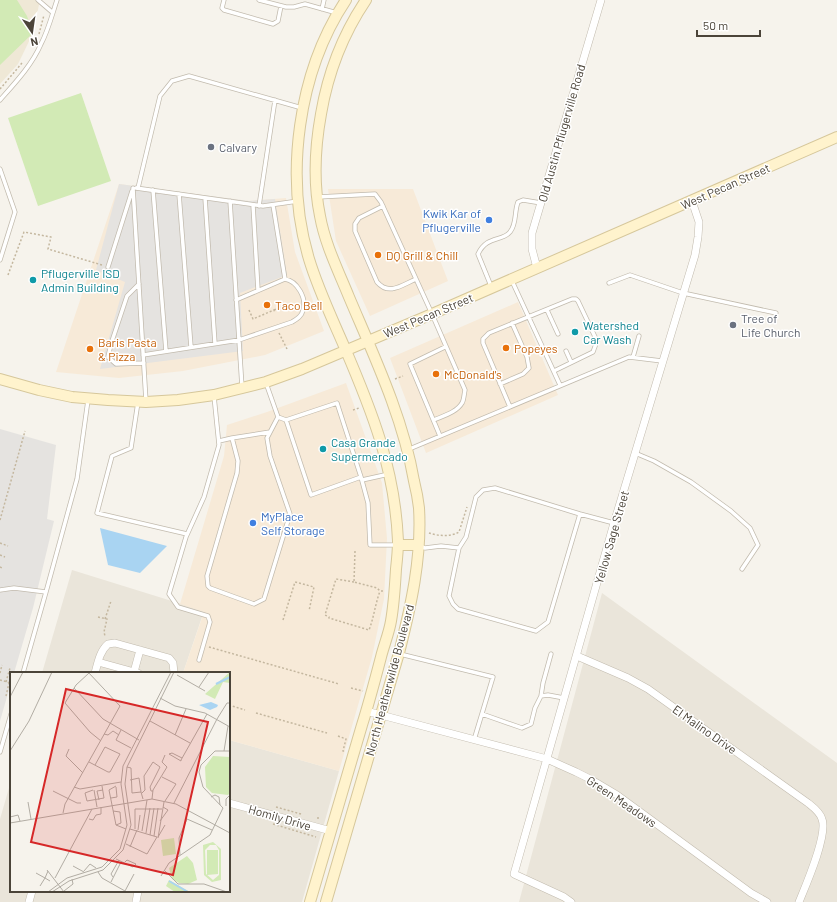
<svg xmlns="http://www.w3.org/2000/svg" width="837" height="902" font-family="Barlow,sans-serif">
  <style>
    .residential { fill: #eae5da }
    .commercial { fill: #f7ead8 }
    .education { fill: #efe8d6 }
    .green { fill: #d2eab5 }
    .parking { fill: #e5e3e0 }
    .water { fill: #a9d4f2 }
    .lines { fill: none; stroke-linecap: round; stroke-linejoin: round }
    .service-casing { stroke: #c2bbae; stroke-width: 5 }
    .minor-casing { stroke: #c2bbae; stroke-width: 8 }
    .secondary-casing { stroke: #d6c79b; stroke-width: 12 }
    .path { stroke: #c4b79f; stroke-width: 1.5; stroke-dasharray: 2 2; stroke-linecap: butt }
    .service { stroke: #fff; stroke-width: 3.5 }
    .minor { stroke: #fff; stroke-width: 7 }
    .secondary { stroke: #fff3cd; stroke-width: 10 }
    .worship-dot { fill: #6b7280; stroke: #fff; stroke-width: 1.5 }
    .shop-dot { fill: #3f7fe0; stroke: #fff; stroke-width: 1.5 }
    .food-dot { fill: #e8710a; stroke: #fff; stroke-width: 1.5 }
    .culture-dot { fill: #0f9aa8; stroke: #fff; stroke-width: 1.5 }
    .labels { text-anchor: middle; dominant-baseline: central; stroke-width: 3; stroke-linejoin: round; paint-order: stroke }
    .street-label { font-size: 12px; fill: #4b4439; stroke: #fff }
    .worship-label { font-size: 12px; fill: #5b616d; stroke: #fff; text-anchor: start }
    .shop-label { font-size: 12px; fill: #366cbe; stroke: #fff; text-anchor: end }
    .food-label { font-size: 12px; fill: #c56008; stroke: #fff; text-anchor: start }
    .culture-label { font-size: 12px; fill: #0d838f; stroke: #fff; text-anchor: start }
    .inset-river { fill: none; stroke: #a9d4f2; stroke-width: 2 }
    .inset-road { fill: none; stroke: #b2ada4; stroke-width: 1 }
    .view { fill: #d62828; fill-opacity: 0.15; stroke: #d62828; stroke-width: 2 }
    .inset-edge { fill: none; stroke: #4b4439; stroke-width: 2 }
  </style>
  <rect width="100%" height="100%" fill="#f6f3ec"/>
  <path class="residential" d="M72,570L204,611L183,673H42Z
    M602,593L837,763V902H519Z
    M229,740L339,771L302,902H0V819L11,781V891H229Z"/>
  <path class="commercial" d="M119,184L249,201L286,198L295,252L324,331L265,355L183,371L119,378L56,372Z
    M328,189H413L448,281L370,316L336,241Z
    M518,302L558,395L426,453L390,358Z
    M346,383L382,483L387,538L384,599L372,657L339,771L229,740V673H183L204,612L180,604L224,456L227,425L267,412Z"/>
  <path class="education" d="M0,0H40L33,33L18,64L0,84Z"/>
  <path class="green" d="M0,0H17L27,16L33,33L0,65Z
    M81,93L111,181L38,206L8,118Z"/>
  <path class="parking" d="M119,184L249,201L275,199L287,275L240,293L243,351L100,369L125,282L96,270Z
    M0,429L56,445L47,519L54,521L33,608L14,673H11V683L0,721Z"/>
  <path class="water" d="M100,528L167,546L140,573L108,565Z"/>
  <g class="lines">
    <g class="service-casing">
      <path id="service" d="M38,0L52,12
        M224,0L222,8L224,10L273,24L278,21L281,6
        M259,0L286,7H294L305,4L337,13
        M322,9L324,0
        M0,100C15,83 32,65 41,44C48,31 52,15 57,0
        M0,169L15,212L0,260
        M133,188L146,401
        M136,188L263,206L298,201
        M138,188L160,96L172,81L189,76L302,108
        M153,190L166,351
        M179,194L191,347
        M318,197L375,194L381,202L432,314L465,390C464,394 464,400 462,403C457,412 443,416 434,420
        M205,198L215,344
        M230,201L242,387
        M253,205L258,290
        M273,205L285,279
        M259,206L275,100
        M383,206L359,218L355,224V231L377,282C389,296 402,285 416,279
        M108,267L132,191
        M512,281L560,385
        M609,283L630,275L683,293L776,313
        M139,284L127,296L111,344L108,357L116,364L144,363
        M491,286L478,254C487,235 502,242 510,232C517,224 514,212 518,202L523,200L541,203
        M547,310L558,334
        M566,351L571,362
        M143,355L239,340L292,322C297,319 302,316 303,310C307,298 297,281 285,279L236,300
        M633,357L639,336
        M266,383L278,417L286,420L337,403L361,477L368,503L370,545H398
        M500,384L523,374L529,368L527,357L512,323
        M138,402L131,448L112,456L97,513L187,534
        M510,407L483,343V339L489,333L572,299H576L578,301L597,341L593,352L554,371
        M286,420L311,495L361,477
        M440,436L410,364L445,347
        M232,438L270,432
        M219,441L232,438L238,461L237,473L207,576L208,586L210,588L254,604L264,599L290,514L270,456L267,438L278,417
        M407,450L629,357L662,361
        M635,453L654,461L691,482L731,511L750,528L758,545L742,569
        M362,480L389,474
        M580,514L548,622L536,631L458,609L453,604L449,596L459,548L466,537L476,497L483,490L495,488L580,514L614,523
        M419,546L425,548L441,546L459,548
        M0,590L14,588L46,592
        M400,654L493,677L474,740
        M199,660L210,622L208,616L178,607L169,594L186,537L204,497L219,445L214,396
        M23,673L46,592L77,479L88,400
        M541,696L543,683L551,654
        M482,714L522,728L531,724L535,708L541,696L548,695L564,698
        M0,752L11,714"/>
    </g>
    <g class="minor-casing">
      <path id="minor" d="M537,268L532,249V233L601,0
        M577,656L628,678L648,689L808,803C813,807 820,812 822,819C828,835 806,885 799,902
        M98,662L138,673
        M134,672L140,650
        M95,673C98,662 100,651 108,644L115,643L169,658L173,663L174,673
        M366,711L547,759L576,772L590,779L617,795L751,893L767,902
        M229,803L331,831
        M29,902L32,891
        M136,902L138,891
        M571,902L564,897L514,874L614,523L695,255L698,237L699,222L692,201"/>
    </g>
    <g class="secondary-casing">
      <path id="secondary" d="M0,379L39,390L72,397L108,400L146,402L178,400L214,395L266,382L302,369L432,314L837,137
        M398,545H418
        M310,902C327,843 345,784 362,725C369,703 375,680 381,657C384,645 389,633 391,621C394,604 395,586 396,569C397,560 398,550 398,541C395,469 372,411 344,346C332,318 318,289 309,259C284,176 298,72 346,0
        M326,902L399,653C411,606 422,557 419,508C418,499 416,489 414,481C403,417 374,356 349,297C338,270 325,244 320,216C313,182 315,147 321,114C328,73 343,34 366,0"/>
    </g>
    <path class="path" d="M39,34L44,15
      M0,89L22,63
      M8,275L24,232L51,237L48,249L102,265
      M249,310L253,319L274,310L275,313
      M274,310L286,305
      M279,333L287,349
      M395,379L403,376
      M353,410L359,408
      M0,520L25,431
      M429,533C438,536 451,537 459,532L467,507
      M0,543L8,546
      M355,551L354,582L377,588L380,591H385
      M0,555L5,557
      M0,567L2,568
      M354,582L336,579L325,615L329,617V618L369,630C374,617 375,605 380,591
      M98,617L107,619L104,632L105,636
      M105,619L111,601
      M283,620L295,582L314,587L309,611
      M209,647L339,684
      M0,673L2,665
      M0,680L11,683
      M6,682L10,668
      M351,688L363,691
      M6,696L9,683
      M229,705L245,710
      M256,713L327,733
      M338,736L346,739L343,751H345
      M276,807L301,814
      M317,818H321
      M273,824L316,837"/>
    <use href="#service" class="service"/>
    <use href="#minor" class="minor"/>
    <use href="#secondary" class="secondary"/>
  </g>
  <g class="worship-dot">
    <circle cx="211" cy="147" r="4"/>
    <circle cx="733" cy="325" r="4"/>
  </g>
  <g class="shop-dot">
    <circle cx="489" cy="220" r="4"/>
    <circle cx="253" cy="523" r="4"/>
  </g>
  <g class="food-dot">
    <circle cx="378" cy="255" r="4"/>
    <circle cx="267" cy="305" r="4"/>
    <circle cx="506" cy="348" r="4"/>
    <circle cx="90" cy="349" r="4"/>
    <circle cx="436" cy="374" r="4"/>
  </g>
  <g class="culture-dot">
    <circle cx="33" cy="280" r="4"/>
    <circle cx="575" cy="332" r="4"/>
    <circle cx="323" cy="449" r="4"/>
  </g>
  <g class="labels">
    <g class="street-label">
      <text transform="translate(561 133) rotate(-74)">Old Austin Pflugerville Road</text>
      <text transform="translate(725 186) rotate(-24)">West Pecan Street</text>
      <text transform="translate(428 315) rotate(-23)">West Pecan Street</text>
      <text transform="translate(611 537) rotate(-74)">Yellow Sage Street</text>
      <text transform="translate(389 680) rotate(-75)">North Heatherwilde Boulevard</text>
      <text transform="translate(705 729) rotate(35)">El Malino Drive</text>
      <text transform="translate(622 801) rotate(34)">Green Meadows</text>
      <text transform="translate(280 817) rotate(16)">Homily Drive</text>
    </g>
    <g class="worship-label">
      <text x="219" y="147">Calvary</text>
      <text x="741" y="318">Tree of<tspan x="741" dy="14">Life Church</tspan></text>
    </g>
    <g class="shop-label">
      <text x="481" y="213">Kwik Kar of<tspan x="481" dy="14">Pflugerville</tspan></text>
      <text x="261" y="516" text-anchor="start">MyPlace<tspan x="261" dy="14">Self Storage</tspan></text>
    </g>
    <g class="food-label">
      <text x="386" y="255">DQ Grill &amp; Chill</text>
      <text x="275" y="305">Taco Bell</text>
      <text x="98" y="342">Baris Pasta<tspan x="98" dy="14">&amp; Pizza</tspan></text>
      <text x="514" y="348">Popeyes</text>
      <text x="444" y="374">McDonald's</text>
    </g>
    <g class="culture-label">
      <text x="41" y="273">Pflugerville ISD<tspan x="41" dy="14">Admin Building</tspan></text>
      <text x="583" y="325">Watershed<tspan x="583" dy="14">Car Wash</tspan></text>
      <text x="331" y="442">Casa Grande<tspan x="331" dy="14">Supermercado</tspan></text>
    </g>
  </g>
  <g transform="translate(10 672)">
    <rect width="220" height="220" fill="#f6f3ec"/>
    <path d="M220,0V11L213,10L205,27L195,22ZM203,84L220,85V121L218,123L202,121L196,115L195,95ZM164,166L166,182L153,184L151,168ZM203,170L211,177V208L202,210L194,203L193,173ZM200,173H206L209,178V203L203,208L196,202L195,178ZM197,178H208V202L197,203ZM177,184L183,191L187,208L178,212L169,211L162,207L159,196ZM159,208L180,220H165L156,214Z" fill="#d2eab5" fill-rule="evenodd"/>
    <path d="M201,30L208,33L207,35L200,38L189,33Z" fill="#a9d4f2"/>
    <path class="inset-river" d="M206,12L220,5M159,209L178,220"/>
    <path class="inset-road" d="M79,1L66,13L55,31L80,60L91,69M167,3L195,19M189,15L199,0M64,16L93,47L129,68M0,25L13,0M150,26L165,34L195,41L220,55M140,49L180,71M111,58L106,68L121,76M94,62L98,63L103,59L109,63M165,63L176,37M59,77L56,84L73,101M0,79L19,49L42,0M214,79L218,54M172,86L162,81L159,82L171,89V88L197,42M79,90L98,100H100L110,82L95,75L85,93M117,95L121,96L122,121L131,120L133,127M152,105L166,112L155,129M120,108L129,106L131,120M106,114L99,118L106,153L116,157M64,115L70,117L111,110M83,118L75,121L77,129L94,126L92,114M84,118L87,135M43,119L67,131H71M132,121L135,118L134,104L143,90L150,95L140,115L141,119H143M201,125L205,123L209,125L210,133M101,126L107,125L106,115M142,127L143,118L157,95L152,90L155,83M89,128L87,119L93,118M18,130L21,147M164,131L207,47L217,31H220M216,134V127L220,123M103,139L110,140L111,151L106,153M53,141L55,132L110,34L78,0M0,145L8,143L10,149M79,147L83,148L86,143L91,142V135M150,149L158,138L153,135M0,151L142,127L166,132L220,161M120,157L147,165M125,157V137H152M128,158L130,143M132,159L137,128M136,161L140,136M140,163L144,136M144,164L148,136M148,165L155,153M148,166L154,130M116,172L137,182L147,165M120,175L127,158M170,183L169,166L177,147L202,158M106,187L123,195L126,192L117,188L115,190M63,194L74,200M37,198L54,220M154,198L168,212H194L217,220M74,199L80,192L86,196M88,200L92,206L115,219L124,202M26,201L35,206L38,199M151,204L159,191L200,163L213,136L193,115L189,100L191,93L205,79H220M103,205L101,202L109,188M45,206L82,137M101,210L111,190M30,214L35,206L40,209M54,219L63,212L62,207M38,220L57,206L92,195L110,177L117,153L111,112L113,94L161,0M42,220L59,209L93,198L113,178L121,153L115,112L117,95L164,0"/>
    <path class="view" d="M56,17L198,50L163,203L21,170Z"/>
    <rect width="220" height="220" class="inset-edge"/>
  </g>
  <g transform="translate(32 32) rotate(167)" stroke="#ffffff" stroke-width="3" paint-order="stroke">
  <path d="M0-3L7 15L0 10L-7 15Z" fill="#4b4439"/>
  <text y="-6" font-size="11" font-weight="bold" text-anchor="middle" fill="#4b4439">N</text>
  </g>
  <path d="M697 30v6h63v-6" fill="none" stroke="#4b4439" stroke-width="2"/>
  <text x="703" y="30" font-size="12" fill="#4b4439" stroke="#ffffff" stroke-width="3" paint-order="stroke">50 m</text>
</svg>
